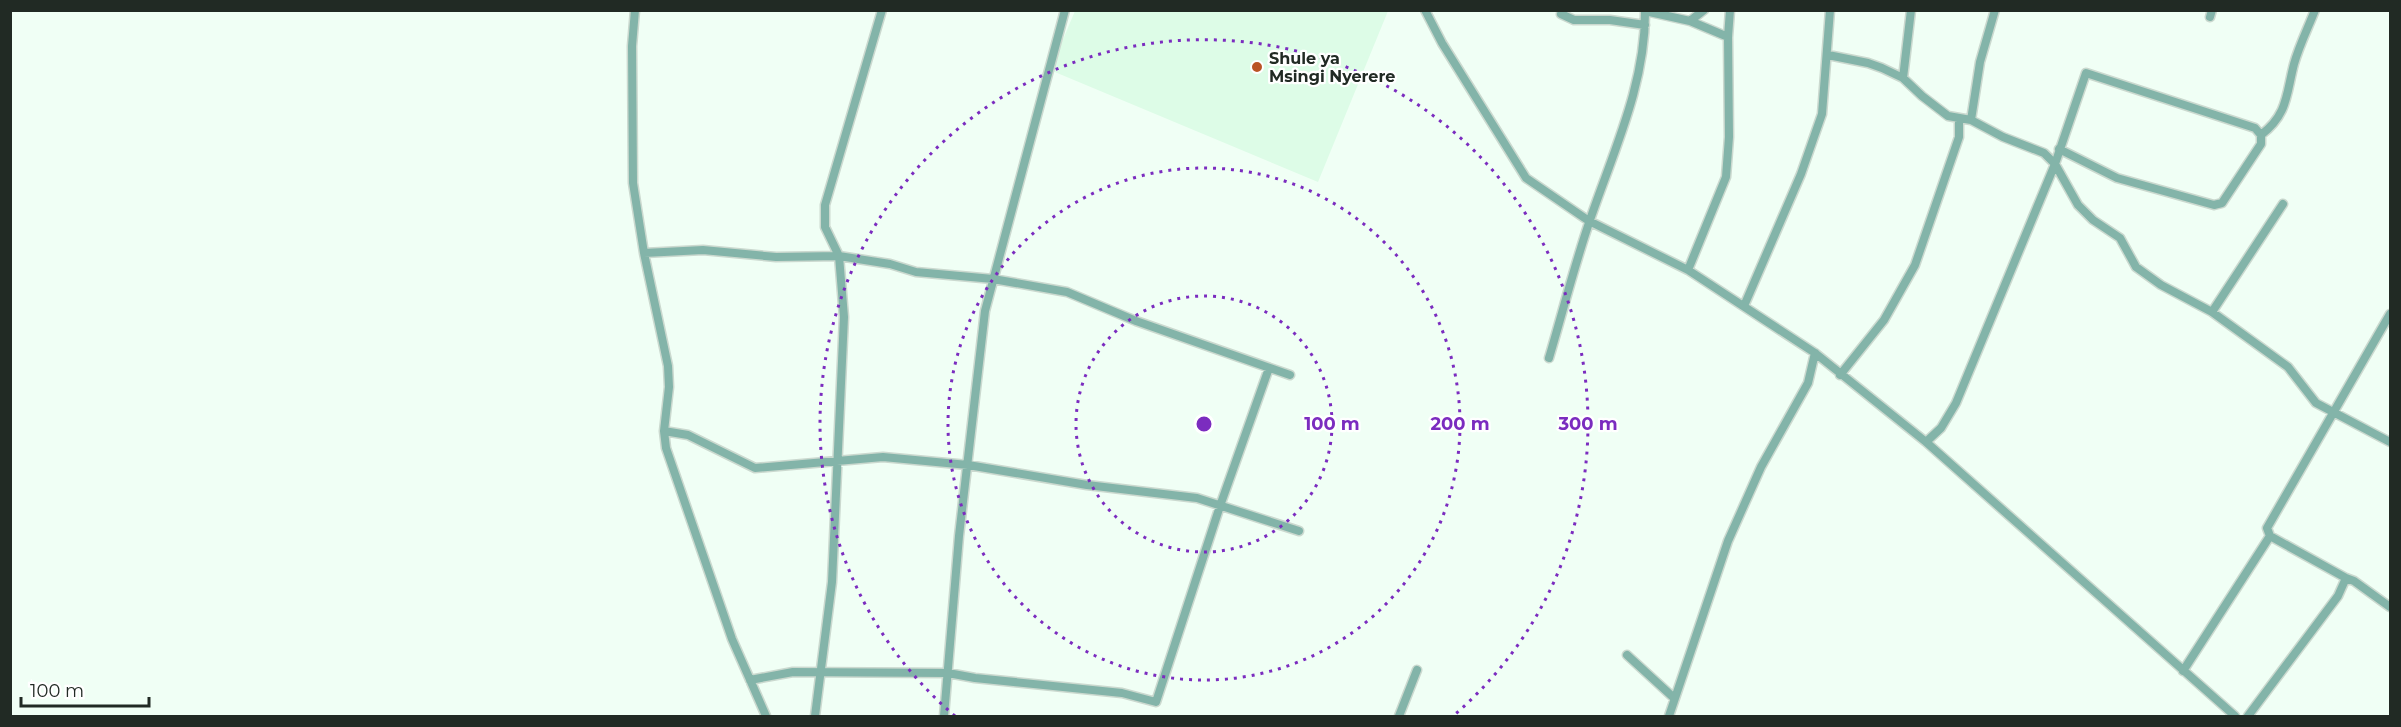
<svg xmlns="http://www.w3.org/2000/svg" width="2401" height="727" font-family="Montserrat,sans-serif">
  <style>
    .built { fill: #ddfce7 }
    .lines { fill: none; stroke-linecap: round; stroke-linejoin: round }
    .minor-casing { stroke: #cbd9cf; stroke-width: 11 }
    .minor { stroke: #83b4a9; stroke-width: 8 }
    .ring { fill: none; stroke: #7b2cbf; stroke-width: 3; stroke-dasharray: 3 6 }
    .poi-dot { fill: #ba5424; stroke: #fff; stroke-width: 2 }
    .labels { text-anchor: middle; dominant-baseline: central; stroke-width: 4.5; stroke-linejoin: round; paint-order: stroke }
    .poi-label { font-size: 16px; font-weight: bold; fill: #212a24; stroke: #fff; text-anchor: start }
    .centre { fill: #7b2cbf; stroke: #fff; stroke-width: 3 }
    .ring-label { font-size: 18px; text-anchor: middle; font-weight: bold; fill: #7b2cbf; stroke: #fff; stroke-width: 4.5; stroke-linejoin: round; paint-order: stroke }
  </style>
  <rect width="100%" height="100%" fill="#f0fff5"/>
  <path class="built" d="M1075,11H1388L1318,182L1050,70Z"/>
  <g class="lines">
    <g class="minor-casing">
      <path id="minor" d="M635,10L632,46L633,183L644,253L668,366L669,387L664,431L666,448L732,639L766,716
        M1425,10L1442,43L1526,178L1589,221L1688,270L1815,353L1926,442L2235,716
        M1645,11L1690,21L1728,37
        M1561,14L1574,20H1610L1645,25
        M2210,17L2212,10
        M1690,21L1704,10
        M1828,55L1868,63L1882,68L1903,78L1922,96L1948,116L1971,120L2003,137L2044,153L2055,164L2078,205L2093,220L2120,238L2136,267L2161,285L2212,312L2288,367L2316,403L2390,442
        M1903,78L1911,10
        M1971,120L1980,62L1995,10
        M2261,135C2288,114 2286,95 2294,64C2299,46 2308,28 2315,10
        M644,253L703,250L776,257L839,256L890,264L916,272L993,279L1067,292L1136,321L1290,375
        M1688,270L1726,177L1729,137L1728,37L1730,10
        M1744,306L1801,174L1822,114L1830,10
        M2212,312L2283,204
        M1549,358C1563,311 1575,263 1591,217C1614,150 1646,83 1645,10
        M1840,375L1884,320L1915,265L1959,137V120
        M664,431L688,435L755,468L883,457L968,465L1087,485L1197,498L1299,531
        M1926,442L1941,428L1956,403L2055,164L2086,73L2255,128L2261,135V144L2222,203L2214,205L2117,178L2059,149
        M2346,578L2354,581L2390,607
        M1627,655L1674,698
        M2183,671L2270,536
        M750,680L793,672L948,673L975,678L1122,693L1156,702L1220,506L1269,368
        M815,716L832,582L844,317L839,256L825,227V205L882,10
        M944,716L959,536L985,311L1065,10
        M1399,716L1417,670
        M1669,716L1728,541L1761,467L1808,383L1815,353
        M2248,716L2338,596L2346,578L2270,536L2267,528L2390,314"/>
    </g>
    <use href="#minor" class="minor"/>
  </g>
  <g class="ring">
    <circle cx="1204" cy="424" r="128"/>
    <circle cx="1204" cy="424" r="256"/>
    <path d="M955 716A384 384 0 1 1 1453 716"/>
  </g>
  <circle class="poi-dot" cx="1257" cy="67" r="6"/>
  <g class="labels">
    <g class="poi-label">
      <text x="1269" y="58">Shule ya<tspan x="1269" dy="18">Msingi Nyerere</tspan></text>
    </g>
  </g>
  <circle cx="1204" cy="424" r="9" class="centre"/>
  <g class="ring-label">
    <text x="1332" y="430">100 m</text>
    <text x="1460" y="430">200 m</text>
    <text x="1588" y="430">300 m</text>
  </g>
  <rect width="2401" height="727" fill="none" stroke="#212a24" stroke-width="24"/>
  <path d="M21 697v9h128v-9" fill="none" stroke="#212a24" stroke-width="3"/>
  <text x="30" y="697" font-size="18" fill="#212a24" stroke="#ffffff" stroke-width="4.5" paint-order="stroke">100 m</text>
</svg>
